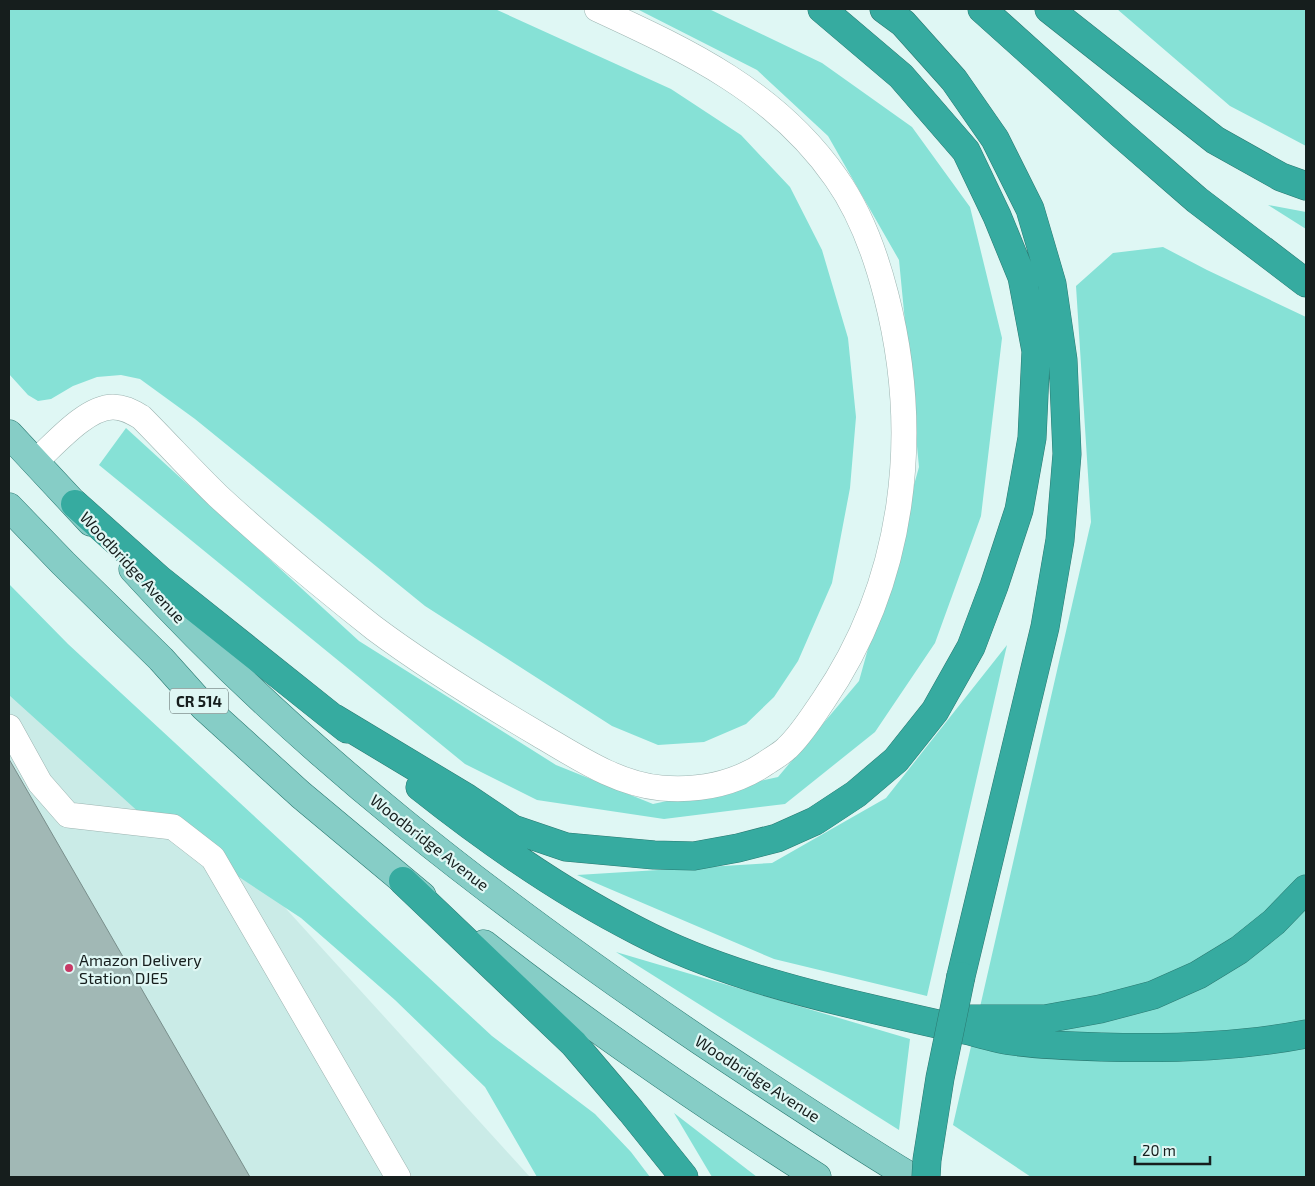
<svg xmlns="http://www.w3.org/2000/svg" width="1315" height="1186" font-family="'Exo 2',sans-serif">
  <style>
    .built { fill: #caebe7 }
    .green { fill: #86e1d6 }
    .building { fill: #a1b8b5; stroke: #798f8c }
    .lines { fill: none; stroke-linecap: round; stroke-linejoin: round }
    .minor-casing { stroke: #9db4b1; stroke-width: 26 }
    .major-casing { stroke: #2b7a72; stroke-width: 29 }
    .highway-casing { stroke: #2b7a72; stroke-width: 29 }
    .minor { stroke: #fff; stroke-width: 25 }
    .major { stroke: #86cdc6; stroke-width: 28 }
    .highway { stroke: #36aba0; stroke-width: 28 }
    .highway-bridge-casing { stroke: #2b7a72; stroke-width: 29; stroke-linecap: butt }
    .highway-bridge { stroke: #36aba0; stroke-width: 28 }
    .poi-dot { fill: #c73966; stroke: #dff7f4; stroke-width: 2 }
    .labels { text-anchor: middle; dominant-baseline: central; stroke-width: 4.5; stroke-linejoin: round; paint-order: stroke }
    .shield { fill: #dff7f4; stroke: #525f5e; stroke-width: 1 }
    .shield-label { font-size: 15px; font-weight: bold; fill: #161e1d }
    .street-label { font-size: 16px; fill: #161e1d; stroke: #dff7f4 }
    .poi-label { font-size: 16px; fill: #161e1d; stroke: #dff7f4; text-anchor: start }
  </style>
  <rect width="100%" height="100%" fill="#dff7f4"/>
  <path class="built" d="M9,604L530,1177H9Z"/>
  <path class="green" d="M9,9H495L671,89L741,135L790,187L822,250L848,338L856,417L850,488L832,583L798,661L774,697L746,724L704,742L658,745L612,726L425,606L195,419L140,379L121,375L97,377L73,386L51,399L38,401L28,395L9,374Z
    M637,9H709L822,63L912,127L970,207L1002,338L981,516L935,643L875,732L785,804L664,819L537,800L465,764L99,465L126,428L359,641L556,765L653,804L778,777L859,681L919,467L899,260L828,136L757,70Z
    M1117,9H1306V146L1230,106Z
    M1268,205L1306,212V229Z
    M1163,247L1207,270L1306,317V1177H1031L953,1125L1091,522L1076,286L1113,253Z
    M9,584L68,644L492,1036L595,1114L631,1152L650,1177H537L485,1087L395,1000L301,918L236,875L163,834L9,695Z
    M1007,645L927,996L774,959L577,875L772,863L886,798Z
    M616,952L910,1039L899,1130Z
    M674,1113L757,1177H712Z"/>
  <path class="building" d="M9,759L250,1177H9Z"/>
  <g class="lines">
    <g class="minor-casing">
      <path id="minor" d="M35,462C54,445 86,407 113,407C124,407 132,412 141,417C167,443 192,471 218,496C268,542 321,586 374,628C426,667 482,701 538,734C576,756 616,784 661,788C698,791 735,784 766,763C773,758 781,754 787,748C801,735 812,717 823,701C905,581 922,435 886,295C876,256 860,212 836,178C776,92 690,52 597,9
        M9,727L40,783L68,815L173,827L213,858L398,1177"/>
    </g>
    <g class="major-casing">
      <path id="major" d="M9,434L91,522
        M9,507L63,563L161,659L204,707L301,795L422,896
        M133,569C299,752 498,904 702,1042C771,1088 840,1134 911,1177
        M484,944C591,1028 703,1104 817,1177"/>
    </g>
    <g class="highway-casing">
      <path id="highway" d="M884,9L903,23L954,80L995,139L1030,209L1052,284L1063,360L1067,454L1060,540L1045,627L961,976
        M982,9L1121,134L1197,200L1306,283
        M1049,9L1215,140L1281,177L1306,186
        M75,504L159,579L347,729
        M334,718L467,798L513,829L566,847L654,855L694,856L738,848L777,838L815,821L856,794L896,760L935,711L971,647L994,586L1019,510L1032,438L1036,351L1022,277L997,216L966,151L901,76L822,9
        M420,787C488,841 559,891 638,931C709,968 790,990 868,1008C902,1016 936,1024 970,1031C984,1035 998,1039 1012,1041C1041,1045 1072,1046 1102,1047C1170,1049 1239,1047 1306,1034
        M403,881L574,1044L631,1111L684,1177
        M968,1019H1045L1100,1009L1153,995L1198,975L1239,950L1274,922L1306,889"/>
    </g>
    <use href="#minor" class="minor"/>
    <use href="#major" class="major"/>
    <use href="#highway" class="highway"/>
    <g class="highway-bridge-casing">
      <path id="highway-bridge" d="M926,1177L927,1160L940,1078L961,976"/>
    </g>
    <use href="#highway-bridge" class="highway-bridge"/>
  </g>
  <circle class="poi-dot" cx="69" cy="968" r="5"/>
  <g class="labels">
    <rect class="shield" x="170" y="688.5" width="58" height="25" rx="4"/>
    <g class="shield-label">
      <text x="199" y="701">CR 514</text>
    </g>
    <g class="street-label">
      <text transform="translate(133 567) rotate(47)">Woodbridge Avenue</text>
      <text transform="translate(430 842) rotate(38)">Woodbridge Avenue</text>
      <text transform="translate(758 1078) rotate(33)">Woodbridge Avenue</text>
    </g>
    <g class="poi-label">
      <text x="79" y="959">Amazon Delivery<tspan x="79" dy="18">Station DJE5</tspan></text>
    </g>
  </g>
  <rect width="1315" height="1186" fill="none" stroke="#161e1d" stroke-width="20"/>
  <path d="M1135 1156v8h75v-8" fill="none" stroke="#161e1d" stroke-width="2.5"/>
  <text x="1142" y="1156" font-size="15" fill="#161e1d" stroke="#dff7f4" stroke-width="4" paint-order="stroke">20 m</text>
</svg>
